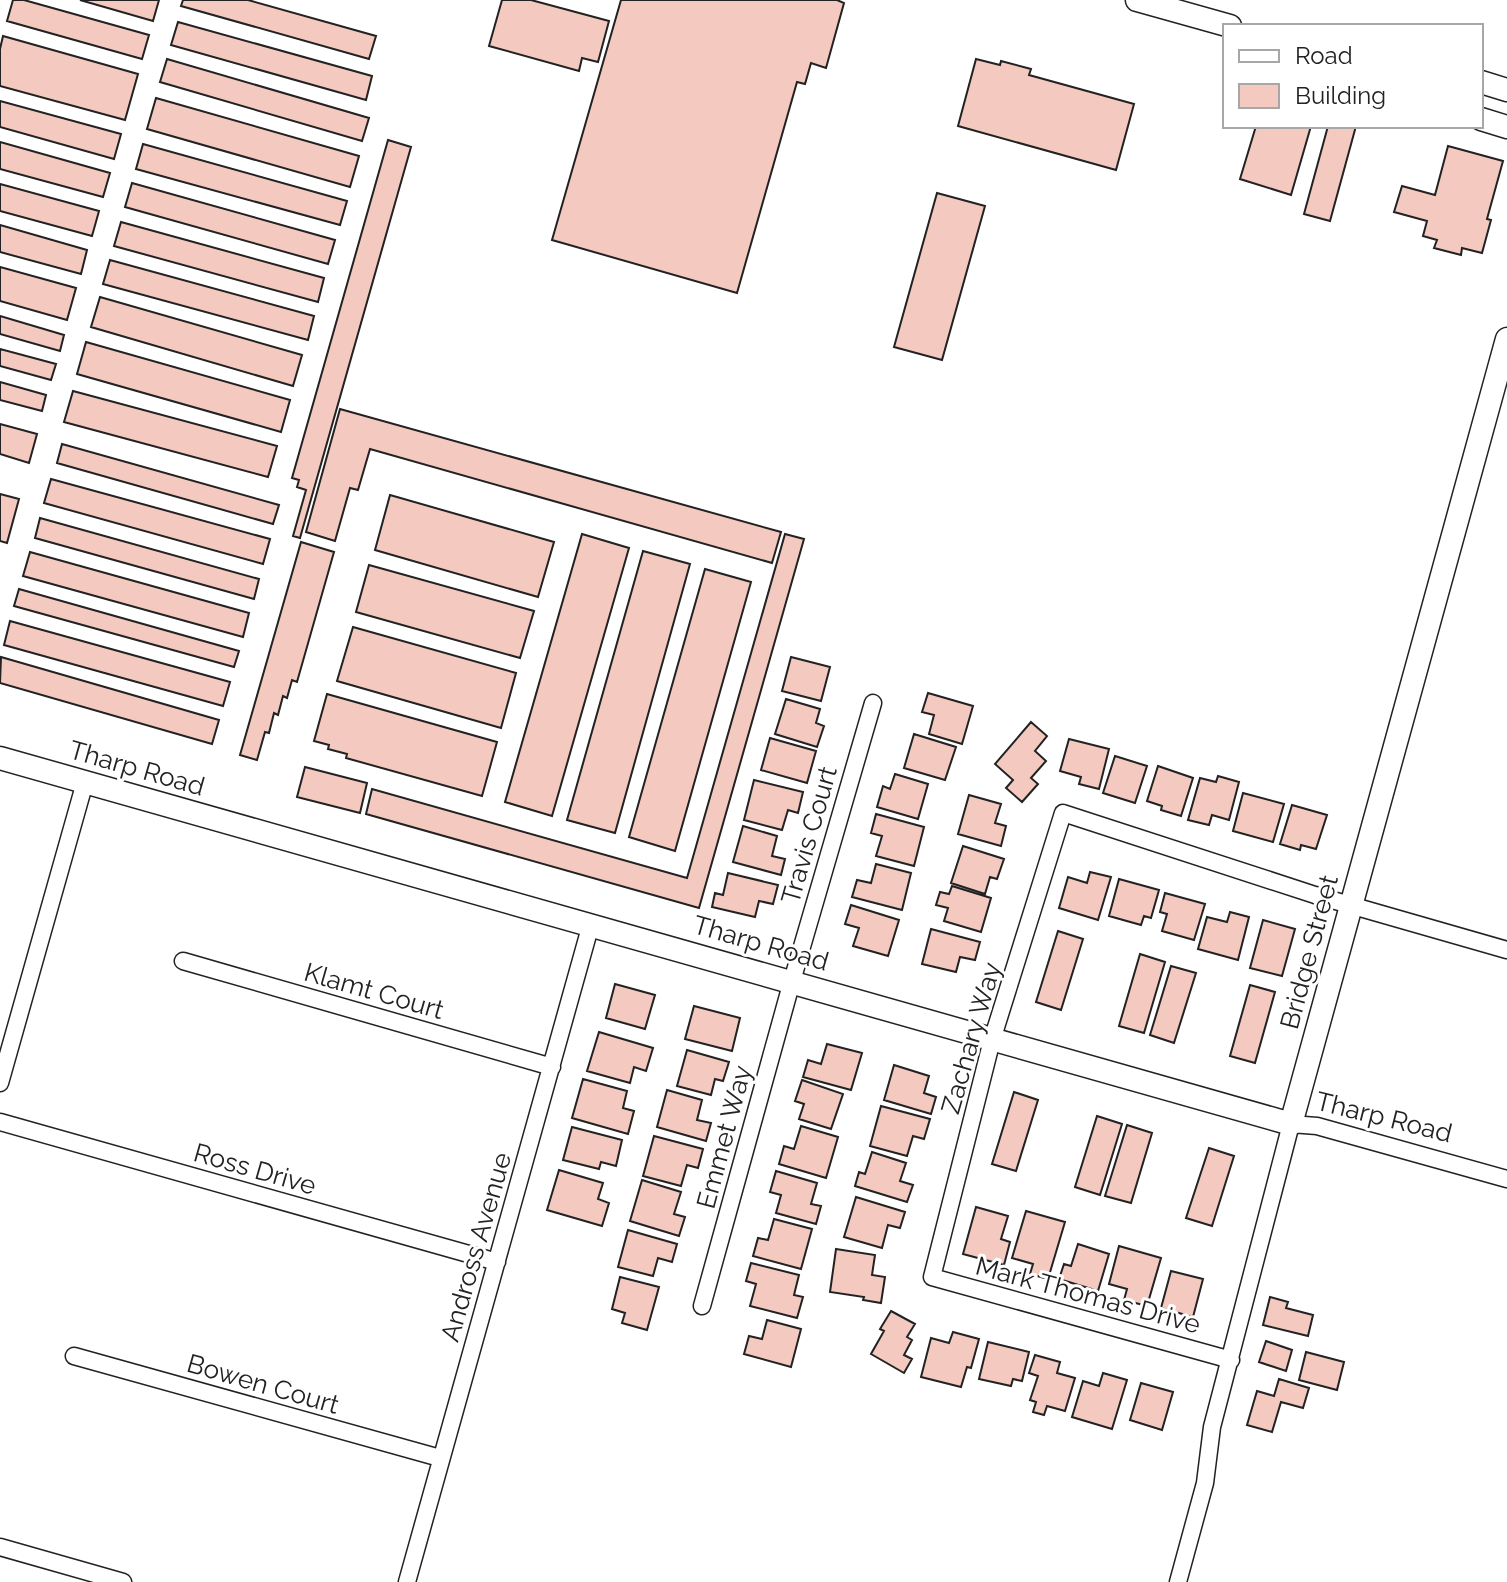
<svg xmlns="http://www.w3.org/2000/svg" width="1507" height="1582" font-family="Raleway,sans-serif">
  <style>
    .building { fill: #f3c9c0; stroke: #222; stroke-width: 2 }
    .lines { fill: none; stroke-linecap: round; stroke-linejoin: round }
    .street-casing { stroke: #222; stroke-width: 19 }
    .secondary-casing { stroke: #222; stroke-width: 25 }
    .street { stroke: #fff; stroke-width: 16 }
    .secondary { stroke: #fff; stroke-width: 22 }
    .labels { text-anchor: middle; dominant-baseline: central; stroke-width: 6; stroke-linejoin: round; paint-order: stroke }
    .street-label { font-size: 26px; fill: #222; stroke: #fff }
  </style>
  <rect width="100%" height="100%" fill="#fff"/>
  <path class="building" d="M13,0H24L149,35L142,59L7,21Z
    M80,0H159L153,21Z
    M183,0H248L376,36L369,59L181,6Z
    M502,0H531L609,21L598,62L582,58L579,71L489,46Z
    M621,0H837L844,3L826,68L811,63L805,84L797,82L737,293L552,240Z
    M178,22L372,76L366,100L171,45Z
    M3,36L138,74L125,120L0,86V49Z
    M167,59L369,118L362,141L160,82Z
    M976,59L1000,65L1001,61L1031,69L1029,75L1134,104L1116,170L958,126Z
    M156,98L359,156L350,187L147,129Z
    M0,101L121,134L114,159L0,127Z
    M1256,126H1311L1291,195L1240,179Z
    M1328,126H1356L1330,221L1304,214Z
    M388,140L411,147L300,538L293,536L306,490L297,487L299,480L292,478Z
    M0,142L110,173L103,197L0,169Z
    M143,144L347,201L340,225L136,169Z
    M1448,146L1503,161L1487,219L1491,220L1482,253L1462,248L1461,255L1434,248L1437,240L1423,236L1427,221L1394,212L1402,186L1435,195Z
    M132,183L335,240L328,264L125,207Z
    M0,184L99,211L92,236L0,211Z
    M937,193L985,206L942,360L894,347Z
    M121,222L324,278L318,302L114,246Z
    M0,225L87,250L81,274L0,252Z
    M110,260L314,316L308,340L103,284Z
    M0,267L76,288L67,320L0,301Z
    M100,297L302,355L293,386L91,327Z
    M0,316L64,335L60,351L0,334Z
    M86,342L290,400L281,432L77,374Z
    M0,349L56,364L51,380L0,366Z
    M0,382L46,395L42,411L0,400Z
    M73,391L277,446L268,477L64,422Z
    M340,409L781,532L772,563L370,449L358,490L350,488L335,541L306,532Z
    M0,424L37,434L29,463L0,454Z
    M62,444L279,505L273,524L57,463Z
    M51,479L270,539L263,564L44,503Z
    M0,494L19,499L7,543L0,541Z
    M390,495L554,542L538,597L375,550Z
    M40,518L259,579L254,599L35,538Z
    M582,534L629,548L552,816L505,802Z
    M785,534L804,539L699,908L366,814L372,789L687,878Z
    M301,542L334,552L297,682L292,680L287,698L283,696L278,715L274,713L269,733L265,732L257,760L240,755Z
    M643,551L690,564L615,833L567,820Z
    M30,552L249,613L243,637L23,576Z
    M369,565L534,611L520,658L356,612Z
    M705,569L751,582L675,851L629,837Z
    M19,589L239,651L234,667L14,606Z
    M10,621L230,682L223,706L4,645Z
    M353,627L516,673L501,728L337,681Z
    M1,657L219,720L212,744L0,683Z
    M791,657L830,667L821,701L782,691Z
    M928,693L973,706L962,744L929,734L934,715L922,712Z
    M327,694L497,742L482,796L346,758L347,754L328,749L329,745L314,741Z
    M786,699L820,709L816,723L824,726L817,747L775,734Z
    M1031,722L1047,736L1035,751L1046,761L1031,778L1038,784L1022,802L1006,788L1013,780L995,764Z
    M914,734L956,747L945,780L904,768Z
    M770,738L816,751L807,783L761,770Z
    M1069,739L1109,749L1099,789L1079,784L1081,777L1060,771Z
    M1115,756L1147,766L1135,803L1103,793Z
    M1158,766L1193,778L1181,816L1161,810L1162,806L1147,801Z
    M305,767L367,783L360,813L297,797Z
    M895,774L928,784L918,819L877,807L883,786L890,789Z
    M1218,776L1239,782L1229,820L1212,815L1209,825L1188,820L1200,778L1216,782Z
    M754,780L803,792L798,813L788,810L782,830L744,820Z
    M1243,793L1284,804L1273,842L1233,831Z
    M969,795L1001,804L995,823L1006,826L1001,846L958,834Z
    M1292,805L1327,815L1316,849L1301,845L1300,850L1280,844Z
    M876,814L924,827L914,866L876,856L882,836L871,833Z
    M743,826L777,836L772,856L785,859L781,875L733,862Z
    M963,846L1004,859L997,879L990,877L985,894L951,883Z
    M876,864L911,873L902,910L852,897L857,880L871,883Z
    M1090,872L1111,877L1098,920L1059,908L1068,877L1087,883Z
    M728,873L778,885L773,904L759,901L755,917L712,907L715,893L723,895Z
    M1119,879L1159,890L1151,918L1144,916L1141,925L1109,916Z
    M952,886L991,898L981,932L944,921L948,908L936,905L940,892L949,894Z
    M1165,893L1205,904L1194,940L1162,931L1167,914L1160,912Z
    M851,905L899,920L888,956L853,946L859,928L845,924Z
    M1230,912L1249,917L1238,960L1198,949L1207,917L1227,922Z
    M1263,920L1295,929L1282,976L1250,968Z
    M931,929L980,942L975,960L960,957L956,972L922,964Z
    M1058,931L1083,939L1061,1010L1036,1002Z
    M1140,954L1165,962L1144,1033L1119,1026Z
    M1171,966L1196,973L1174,1043L1150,1035Z
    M615,984L655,995L645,1029L606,1018Z
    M1250,985L1275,992L1255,1063L1230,1056Z
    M694,1006L740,1018L732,1051L685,1039Z
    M599,1032L653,1048L646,1071L634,1067L630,1083L587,1071Z
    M827,1044L862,1053L851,1090L803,1077L808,1060L821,1064Z
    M687,1050L729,1062L723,1081L715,1079L711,1095L677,1086Z
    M894,1065L929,1076L924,1093L936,1097L931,1114L884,1100Z
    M583,1079L627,1091L623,1108L634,1111L628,1134L572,1118Z
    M802,1080L843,1094L831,1129L799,1119L804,1104L795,1101Z
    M667,1090L702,1100L697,1120L711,1123L706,1141L657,1127Z
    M1014,1092L1038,1100L1016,1171L992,1164Z
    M881,1106L930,1119L924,1139L913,1136L907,1156L870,1146Z
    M1097,1116L1122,1124L1100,1195L1075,1187Z
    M1127,1125L1152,1133L1131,1203L1105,1196Z
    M801,1126L838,1137L826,1178L779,1164L784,1146L794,1149Z
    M572,1127L622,1140L616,1166L601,1162L599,1169L563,1160Z
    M654,1136L703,1149L698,1168L687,1165L681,1186L643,1176Z
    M1209,1148L1234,1156L1212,1226L1186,1218Z
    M872,1152L906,1163L900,1181L913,1185L907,1202L855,1186L859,1172L865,1174Z
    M559,1170L603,1183L598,1199L609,1203L602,1226L547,1210Z
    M776,1171L817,1183L811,1204L821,1206L816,1224L776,1213L781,1195L770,1192Z
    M642,1180L681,1192L674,1214L685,1217L679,1236L630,1221Z
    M856,1197L905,1212L900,1228L888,1225L882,1248L844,1237Z
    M976,1207L1008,1216L1001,1239L1010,1242L1004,1265L963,1254Z
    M1026,1211L1065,1222L1048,1279L1030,1274L1033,1264L1012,1258Z
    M774,1219L812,1229L801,1269L753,1256L758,1238L768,1240Z
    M628,1230L677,1244L672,1262L658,1258L653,1276L618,1267Z
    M1078,1244L1109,1254L1098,1291L1059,1279L1064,1264L1071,1266Z
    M1119,1246L1161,1258L1147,1306L1124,1300L1127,1289L1109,1284Z
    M836,1249L875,1255L872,1275L885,1277L881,1303L863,1300L864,1297L830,1292Z
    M751,1263L799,1275L794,1295L803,1297L797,1318L750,1306L756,1284L746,1281Z
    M1171,1271L1203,1279L1193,1317L1161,1308Z
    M620,1277L659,1287L647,1330L622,1323L625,1313L612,1309Z
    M1270,1297L1288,1302L1286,1308L1313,1315L1308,1336L1263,1325Z
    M891,1311L915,1324L907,1337L912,1340L904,1355L912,1359L904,1373L871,1354L884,1331L880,1329Z
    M767,1320L801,1329L791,1367L744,1354L749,1336L762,1339Z
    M953,1332L979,1339L971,1368L967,1367L961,1387L921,1377L931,1338L949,1343Z
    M1266,1341L1292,1350L1286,1371L1259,1362Z
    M988,1342L1029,1352L1022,1381L1013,1379L1011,1386L979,1379Z
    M1306,1352L1344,1362L1337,1390L1299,1380Z
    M1035,1355L1060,1362L1057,1373L1075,1378L1065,1411L1047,1406L1044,1415L1033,1412L1036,1402L1030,1400L1038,1376L1029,1373Z
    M1103,1373L1127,1380L1112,1429L1072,1417L1083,1381L1099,1386Z
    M1279,1379L1309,1388L1303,1408L1281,1402L1272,1432L1247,1425L1257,1391L1274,1396Z
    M1141,1383L1173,1392L1162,1430L1130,1420Z"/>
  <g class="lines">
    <g class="street-casing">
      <path id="street" d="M183,961L552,1067
        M0,1083L85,782
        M0,1122L497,1262
        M702,1306L792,981L873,703
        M74,1356L440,1458
        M1231,1360L932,1277L992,1040L1063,813L1315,895L1507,950
        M0,1547L123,1582
        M407,1582L591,924
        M1178,1582L1205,1483L1212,1427L1291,1124L1317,1126L1507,1179"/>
    </g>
    <g class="secondary-casing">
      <path id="secondary" d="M1137,0L1230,26
        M1481,82L1507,90
        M1481,119L1507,127
        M0,758L1291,1124L1507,339"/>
    </g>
    <use href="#street" class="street"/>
    <use href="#secondary" class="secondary"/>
  </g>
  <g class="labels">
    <g class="street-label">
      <text transform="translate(137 768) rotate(16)">Tharp Road</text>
      <text transform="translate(809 835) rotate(-74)">Travis Court</text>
      <text transform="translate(761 943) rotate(16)">Tharp Road</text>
      <text transform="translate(1309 952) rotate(-75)">Bridge Street</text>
      <text transform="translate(374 991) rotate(16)">Klamt Court</text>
      <text transform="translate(971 1038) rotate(-74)">Zachary Way</text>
      <text transform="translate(1384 1117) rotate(14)">Tharp Road</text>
      <text transform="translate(724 1137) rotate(-75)">Emmet Way</text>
      <text transform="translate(255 1169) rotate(16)">Ross Drive</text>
      <text transform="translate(476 1247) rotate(-74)">Andross Avenue</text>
      <text transform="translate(1088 1295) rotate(15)">Mark Thomas Drive</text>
      <text transform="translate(263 1384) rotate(16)">Bowen Court</text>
    </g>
  </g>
  <rect x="1223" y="24" width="260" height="104" fill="#ffffff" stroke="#a7a7a7" stroke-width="2"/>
  <rect x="1239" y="50" width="40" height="12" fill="#ffffff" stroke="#a7a7a7" stroke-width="2"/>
  <text x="1295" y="64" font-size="24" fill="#222222">Road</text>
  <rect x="1239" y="84" width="40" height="24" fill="#f3c9c0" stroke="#a7a7a7" stroke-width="2"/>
  <text x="1295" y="104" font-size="24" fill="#222222">Building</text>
</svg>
